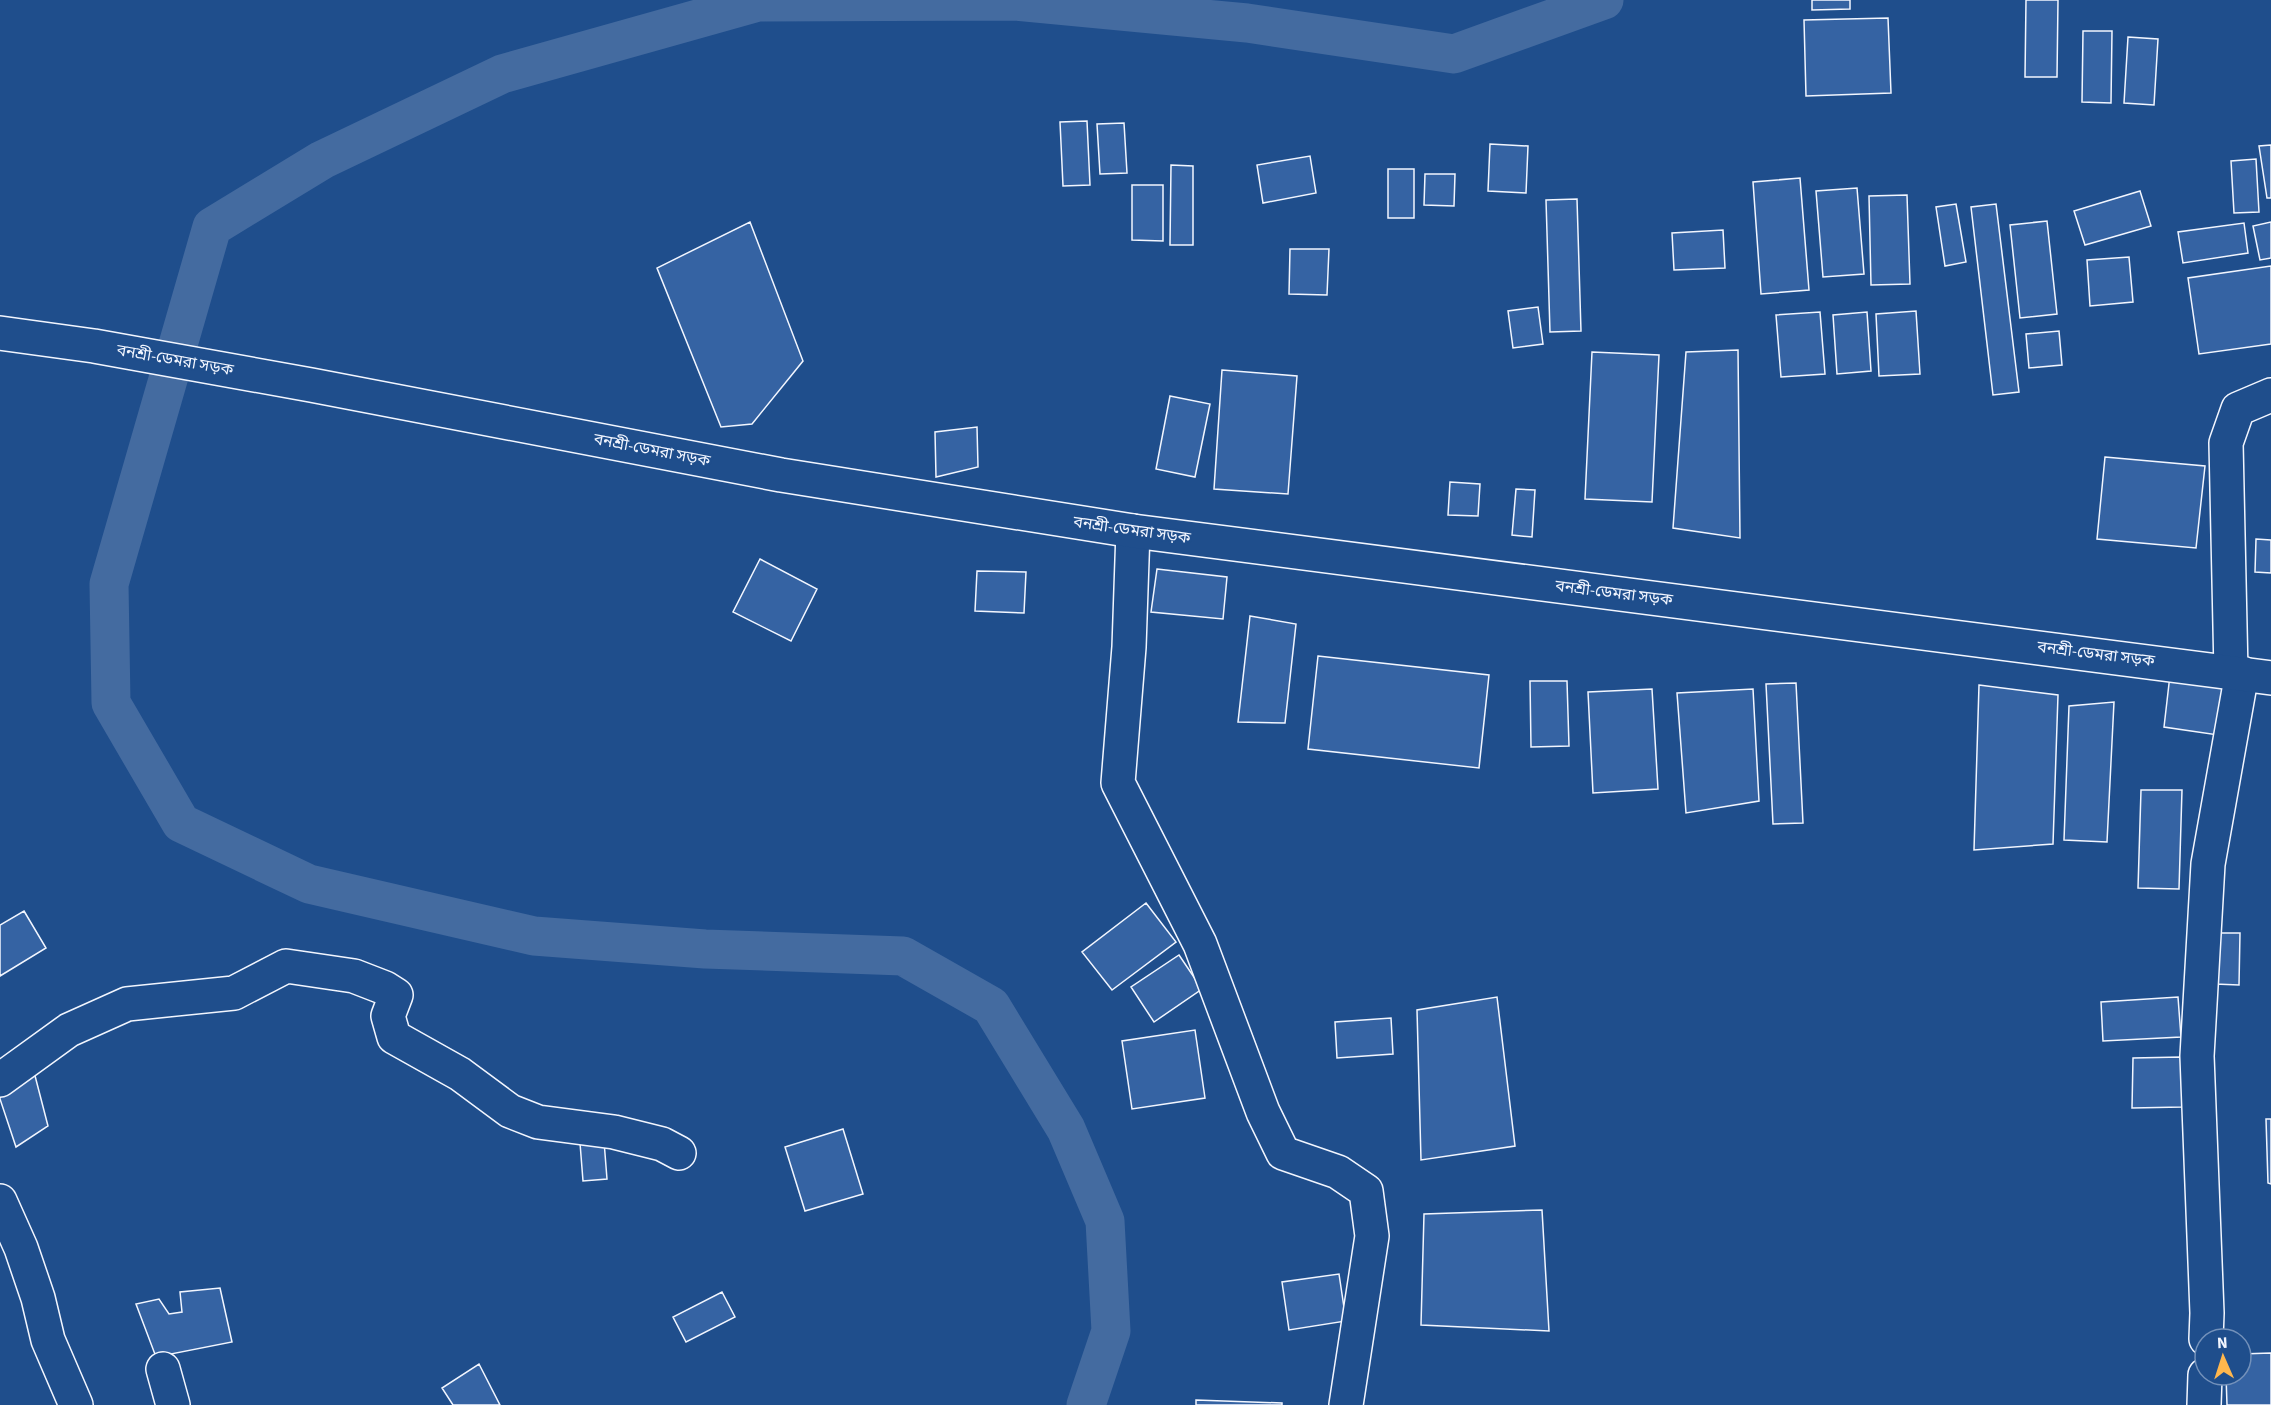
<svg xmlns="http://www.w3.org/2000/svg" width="2271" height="1405" font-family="'Source Sans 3','Noto Sans Bengali',sans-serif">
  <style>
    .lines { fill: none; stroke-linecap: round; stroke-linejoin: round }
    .canal { stroke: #446ba0; stroke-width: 39 }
    .building { fill: #3563a3; stroke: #f2f6ff; stroke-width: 1.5 }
    .street-casing { stroke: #f2f6ff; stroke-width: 36 }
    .primary-casing { stroke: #f2f6ff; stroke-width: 36 }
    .street { stroke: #1f4e8c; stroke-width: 33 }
    .primary { stroke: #1f4e8c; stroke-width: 33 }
    .labels { text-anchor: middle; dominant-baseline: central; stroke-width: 4.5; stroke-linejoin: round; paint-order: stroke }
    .street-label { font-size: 16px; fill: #f2f6ff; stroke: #1f4e8c }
  </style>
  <rect width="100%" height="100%" fill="#1f4e8c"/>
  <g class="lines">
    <path class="canal" d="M1086,1405L1111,1331L1105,1221L1066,1129L991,1006L903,956L705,949L534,936L309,884L181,823L111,703L109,584L212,227L322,160L502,74L758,2L1015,1L1247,23L1454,54L1604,0"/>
  </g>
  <path class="building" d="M1812,0H1850V9L1812,10Z
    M2026,0H2058L2057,77H2025Z
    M1888,18L1891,93L1806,96L1804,20Z
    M2083,31H2112L2111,103L2082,102Z
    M2128,37L2158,39L2154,105L2124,103Z
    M1087,121L1090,185L1063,186L1060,122Z
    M1124,123L1127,173L1100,174L1097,124Z
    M1490,144L1528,146L1526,193L1488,191Z
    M2271,145V198H2267L2259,146Z
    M1310,156L1316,193L1263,203L1257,165Z
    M2256,159L2259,212L2234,213L2231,161Z
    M1171,165L1193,166V245H1170Z
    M1388,169H1414V218H1388Z
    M1425,174H1455L1454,206L1424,205Z
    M1800,178L1809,290L1761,294L1753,182Z
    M1132,185H1163V241L1132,240Z
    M1857,188L1864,274L1823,277L1816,191Z
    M2140,191L2151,226L2085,245L2074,211Z
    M1907,195L1910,284L1871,285L1869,196Z
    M1577,199L1581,331L1550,332L1546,200Z
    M1956,204L1966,262L1945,266L1936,207Z
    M1996,204L2019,392L1993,395L1971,207Z
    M2047,221L2057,314L2020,318L2010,225Z
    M750,222L803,361L752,424L721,427L657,268Z
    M2271,222V258L2260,260L2253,226Z
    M2244,223L2248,253L2183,263L2178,232Z
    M1723,230L1725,268L1674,270L1672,233Z
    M1290,249H1329L1327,295L1289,294Z
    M2129,257L2133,302L2090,306L2087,260Z
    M2271,266V344L2199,354L2188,278Z
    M1538,307L1543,344L1513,348L1508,311Z
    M1916,311L1920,374L1879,376L1876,314Z
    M1820,312L1825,374L1781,377L1776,315Z
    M1867,312L1871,371L1837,374L1833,315Z
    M2059,331L2062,365L2029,368L2026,334Z
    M1738,350L1740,538L1673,528L1686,352Z
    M1592,352L1659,355L1652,502L1585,499Z
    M1222,370L1297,376L1288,494L1214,489Z
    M1170,396L1210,404L1195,477L1156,469Z
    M977,427L978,467L936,477L935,432Z
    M2105,457L2205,466L2196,548L2097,539Z
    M1450,482L1480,484L1478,516L1448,515Z
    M1516,489L1535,490L1532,537L1512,535Z
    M2256,539L2271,540V573L2255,572Z
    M760,559L817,589L791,641L733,612Z
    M1157,569L1227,577L1223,619L1151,612Z
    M977,571L1026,572L1024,613L975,611Z
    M1250,616L1296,624L1285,723L1238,722Z
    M1318,656L1489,675L1479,768L1308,749Z
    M2170,675L2225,682L2218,735L2164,727Z
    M1530,681H1567L1569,746L1531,747Z
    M1796,683L1803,823L1773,824L1766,684Z
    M1979,685L2058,695L2053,844L1974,850Z
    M1652,689L1658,789L1593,793L1588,692Z
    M1753,689L1759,801L1686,813L1677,693Z
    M2114,702L2107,842L2064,840L2069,706Z
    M2141,790H2182L2179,889L2138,888Z
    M1146,903L1176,942L1112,990L1082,952Z
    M24,911L46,948L0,976V925Z
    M2217,933H2240L2239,985L2215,984Z
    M1179,955L1202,989L1154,1022L1131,987Z
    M1497,997L1515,1146L1421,1160L1417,1010Z
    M2178,997L2181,1037L2103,1041L2101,1002Z
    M1391,1018L1393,1054L1337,1058L1335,1022Z
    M1195,1030L1205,1098L1132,1109L1122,1041Z
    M2181,1057L2182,1107L2132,1108L2133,1058Z
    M33,1068L48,1126L16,1147L0,1099V1090Z
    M2266,1119H2271V1184L2268,1183Z
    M843,1129L863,1194L805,1211L785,1147Z
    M604,1141L607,1179L583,1181L580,1143Z
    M1542,1210L1549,1331L1421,1325L1424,1214Z
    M1339,1274L1346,1321L1289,1330L1282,1282Z
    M220,1288L232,1342L156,1357L136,1304L159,1299L169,1314L182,1312L180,1292Z
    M722,1292L735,1317L686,1342L673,1317Z
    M2271,1353V1405H2227L2226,1375H2241V1354Z
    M479,1364L500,1405H453L442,1388Z
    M1196,1400L1282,1403V1405H1196Z"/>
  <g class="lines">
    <g class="street-casing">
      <path id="street" d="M1133,531L1129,647L1118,783L1200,944L1263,1112L1283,1153L1338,1172L1366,1191L1372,1236L1346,1405
        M2231,672L2226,443L2238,409L2271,395
        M0,1080L69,1030L127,1004L234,993L286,966L354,976L385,988L396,995L388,1016L394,1037L460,1074L510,1111L538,1122L614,1132L662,1144L679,1153
        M0,1201L21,1248L38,1298L48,1340L76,1405
        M2206,1339L2207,1313L2197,1056L2208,864L2242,673
        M163,1369L173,1405
        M2204,1405L2205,1375"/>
    </g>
    <g class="primary-casing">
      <path id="primary" d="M0,333L94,346L311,385L781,475L1133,531L2271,678"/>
    </g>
    <use href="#street" class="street"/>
    <use href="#primary" class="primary"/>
  </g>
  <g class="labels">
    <g class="street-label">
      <text transform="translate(175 360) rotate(10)">বনশ্রী-ডেমরা সড়ক</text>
      <text transform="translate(652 450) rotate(11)">বনশ্রী-ডেমরা সড়ক</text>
      <text transform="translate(1132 530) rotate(8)">বনশ্রী-ডেমরা সড়ক</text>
      <text transform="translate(1614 593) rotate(7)">বনশ্রী-ডেমরা সড়ক</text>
      <text transform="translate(2096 654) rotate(7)">বনশ্রী-ডেমরা সড়ক</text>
    </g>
  </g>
  <g transform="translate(2223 1357) rotate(357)"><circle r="28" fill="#1f4e8c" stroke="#7391ba" stroke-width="1.5"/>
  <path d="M0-4.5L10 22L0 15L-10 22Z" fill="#ffb74d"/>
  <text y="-9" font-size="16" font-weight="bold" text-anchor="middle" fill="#f2f6ff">N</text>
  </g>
</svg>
